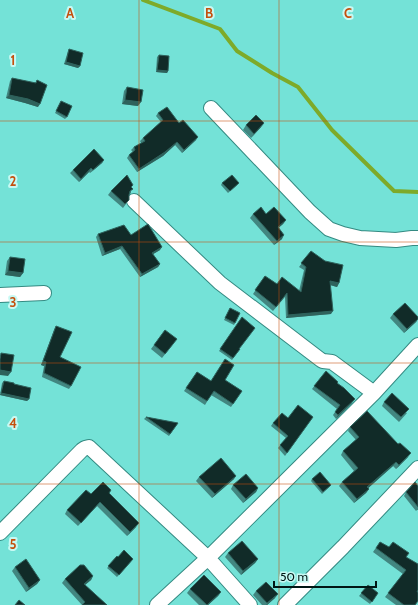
<svg xmlns="http://www.w3.org/2000/svg" width="418" height="605" font-family="Cabin,sans-serif">
  <style>
    .lines { fill: none; stroke-linecap: round; stroke-linejoin: round }
    .stream { stroke: #7eaa29; stroke-width: 4 }
    .street-casing { stroke: #348a82; stroke-width: 16 }
    .street { stroke: #fff; stroke-width: 14 }
    .wall { fill: #428680 }
    .shaded-wall { fill: #2f625c }
    .building { fill: #112b28; stroke: #2f625c }
    .grid { fill: none; stroke: #c54f0d; stroke-width: 1; stroke-opacity: 0.55 }
    .grid-label { font-size: 13px; text-anchor: middle; font-weight: bold; fill: #c54f0d; stroke: #c7f9f3; stroke-width: 4; stroke-linejoin: round; paint-order: stroke }
  </style>
  <rect width="100%" height="100%" fill="#74e2d7"/>
  <g class="lines">
    <path class="stream" d="M143,0L220,29L237,51L272,73L298,87L332,130L394,191L418,192"/>
    <g class="street-casing">
      <path id="street" d="M211,108L310,212L329,229L343,234L360,238L396,240L412,238H418
        M134,201L220,283L321,360L323,361L332,362L374,393
        M0,295L44,293
        M0,533L82,450L85,448L89,447L208,558L250,605
        M157,605L208,558L374,393L418,345
        M285,605L343,547L418,468"/>
    </g>
    <use href="#street" class="street"/>
  </g>
  <path class="wall" d="M69,49L80,66L78,68L64,64L68,51Z
    M159,55L168,71L167,73L156,72L157,57Z
    M12,78L35,83L37,80L38,107L25,103L6,98L10,81Z
    M127,87L138,106L122,104L124,91Z
    M61,101L67,117L65,119L55,113Z
    M158,113L179,123L196,140L182,153L175,145L163,156L137,172L127,158L129,155L133,152L131,150L134,147L141,143L140,141L143,138L161,122L156,116Z
    M246,125L261,127L251,138L243,130Z
    M104,160L102,163L90,173L89,172L79,182L70,173L73,170Z
    M222,183L237,185L228,193L221,185Z
    M133,185L131,187V193L129,195L126,204L123,208L108,195L111,191Z
    M253,214L286,220L283,224L278,228L282,239L274,245L250,218Z
    M98,234L131,235L160,250L153,254L160,264L158,267L140,277L120,249L102,256L96,237Z
    M311,251L339,283L337,287L330,285L331,314L286,318L285,297L273,311L253,294L265,276L277,284L299,291L304,270L299,267Z
    M10,257L23,273L20,277L5,275L7,261Z
    M230,308L235,323L234,325L224,320Z
    M393,314L418,317V319L416,322L404,333L390,318Z
    M242,317L239,349H240L232,360L219,351Z
    M56,326L60,357L71,386L69,389L42,377L44,366L41,365L54,330Z
    M165,330L174,343L162,358L151,349Z
    M326,371L337,383L352,403L336,419L333,415L337,409L312,389Z
    M197,372L211,381L225,380L242,391L231,407L211,395L205,405L184,391Z
    M4,381L14,384L29,399L27,401L0,395L2,383Z
    M384,402L407,413L399,422L382,406Z
    M146,417L178,423L169,436L144,419Z
    M313,417L285,456L278,448L286,438L271,426L273,423L288,418Z
    M350,427L408,457L396,469L393,466L368,488L369,489L366,493L354,503L339,486L342,482L354,471L341,455L343,451L356,440L348,431Z
    M199,477L234,479L212,498L196,481Z
    M312,479L331,485L322,494L311,481Z
    M233,485L258,488L256,492L243,503L231,489Z
    M418,486V510H417L416,511L404,496L406,492Z
    M111,490L109,494L136,527L127,536L97,506L78,526L65,514L67,510L91,494Z
    M380,542L406,557L417,592L415,605H396L385,597L403,574L373,552Z
    M228,553L258,559L255,563L241,575L225,557Z
    M118,557L133,559L117,577L107,568Z
    M15,567L40,580L37,584L26,592L12,571Z
    M93,576L91,580L85,585L107,605H82L62,583L65,579Z
    M368,585L378,593L370,604L359,596Z
    M190,589L221,592L218,596L208,605H199L187,593Z
    M256,591L275,598L267,605H262L253,595Z"/>
  <path class="shaded-wall" d="M66,62L80,66L78,68L64,64Z
    M157,70L168,71L167,73L156,72Z
    M9,95L28,99L40,104L38,107L25,103L6,98Z
    M125,100L141,102L138,106L122,104Z
    M264,123L261,127L251,138L254,134Z
    M198,137L196,140L182,153L184,150Z
    M177,142L175,145L163,156L137,172L139,169Z
    M104,160L102,163L90,173L93,170Z
    M91,168L89,172L79,182L81,179Z
    M286,220L283,224L275,231L278,227Z
    M284,235L282,239L274,245L277,241Z
    M122,246L120,249L102,256L105,253Z
    M162,247L160,250L150,256L152,253Z
    M160,264L158,267L140,277L142,274Z
    M8,271L23,273L20,277L5,275Z
    M330,281L339,283L337,287L327,284Z
    M333,311L331,314L286,318L288,315Z
    M418,319L416,322L404,333L407,329Z
    M43,361L46,362L44,366L41,365Z
    M0,370L11,372L8,376L0,375Z
    M1,393L29,399L27,401L0,395Z
    M355,399L352,403L336,419L338,415Z
    M411,453L408,457L396,469L399,465Z
    M396,462L393,466L365,491L367,487Z
    M236,476L234,479L212,498L215,494Z
    M258,488L256,492L243,503L246,499Z
    M369,489L366,493L354,503L357,499Z
    M139,523L136,527L127,536L130,532Z
    M258,559L255,563L241,575L243,571Z
    M93,576L91,580L81,588L84,584Z
    M40,580L37,584L26,592L29,588Z
    M221,592L218,596L208,605H207Z
    M278,594L275,598L267,605H266Z"/>
  <path class="building" d="M69,49L83,53L80,66L66,62Z
    M159,55L169,56L168,71L157,70Z
    M12,78L36,83L37,80L47,85L40,104L28,99L9,95Z
    M127,87L143,90L141,102L125,100Z
    M61,101L72,106L67,117L56,111Z
    M167,107L179,123L183,120L198,137L184,150L177,142L165,152L139,169L129,155L135,150L134,147L145,141L143,138L163,120L158,113Z
    M256,115L264,123L254,134L246,125Z
    M94,149L104,160L93,170L91,168L81,179L73,170Z
    M127,175L133,185L131,187L133,189L130,191L129,195V200L125,204L111,191Z
    M232,175L239,183L230,191L222,183Z
    M261,207L266,214L274,207L286,220L278,227L284,235L277,241L253,214Z
    M148,224L162,247L152,253L160,264L142,274L122,246L105,253L98,234L124,225L131,235Z
    M311,251L325,261L343,265L339,283L330,281L333,311L288,315L287,293L276,307L255,290L265,276L277,284L282,277L301,292L306,267L301,263Z
    M10,257L25,259L23,273L8,271Z
    M405,303L418,317V319L407,329L393,314Z
    M230,308L240,313L235,323L225,318Z
    M242,317L255,328L239,349H240L233,358L220,349Z
    M56,326L72,332L60,357L81,367L71,386L44,373L46,362L43,361Z
    M165,330L177,339L165,354L154,345Z
    M1,353L14,355L11,372L0,370V359Z
    M225,359L234,365L225,380L242,391L233,404L214,391L207,401L186,388L197,372L211,381Z
    M326,371L338,382L337,383L344,388L355,399L338,415L335,412L340,405L314,386Z
    M4,381L14,383V384L31,388L29,399L1,393Z
    M392,393L409,409L401,417L384,402Z
    M298,405L313,417L287,453L280,445L288,436L273,423L282,413L288,418Z
    M367,411L398,444L400,443L411,453L399,465L396,462L367,487L369,489L357,499L342,482L358,468L343,451L359,437L350,427Z
    M146,417L178,423L170,434Z
    M221,458L236,476L215,494L199,477Z
    M320,472L331,485L323,492L312,479Z
    M246,474L258,488L246,499L233,485Z
    M103,482L111,490L109,493L139,523L130,532L100,502L81,523L67,510L86,490L91,494Z
    M415,482L418,486V507L406,492Z
    M242,541L258,559L243,571L228,553Z
    M380,542L389,547L393,542L409,553L406,557L418,564V590L417,592H418V601L415,605H404L388,593L406,570L376,548Z
    M124,550L133,559L119,575L108,566L117,556L118,557Z
    M26,559L40,580L29,588L15,567Z
    M80,565H84L93,576L84,584L107,605H82L85,602L65,579Z
    M204,575L221,592L207,605L190,589Z
    M266,582L278,594L267,603L256,591Z
    M368,585L378,593L372,602L361,593Z
    M19,600L25,605H15Z"/>
  <path class="grid" d="M139,0V605M279,0V605M0,121H418M0,242H418M0,363H418M0,484H418"/>
  <g class="grid-label">
    <text x="70" y="18">A</text>
    <text x="209" y="18">B</text>
    <text x="348" y="18">C</text>
    <text x="13" y="65">1</text>
    <text x="13" y="186">2</text>
    <text x="13" y="307">3</text>
    <text x="13" y="428">4</text>
    <text x="13" y="549">5</text>
  </g>
  <path d="M274 581v6h102v-6" fill="none" stroke="#001614" stroke-width="2"/>
  <text x="280" y="581" font-size="12" fill="#001614" stroke="#c7f9f3" stroke-width="3" paint-order="stroke">50 m</text>
</svg>
